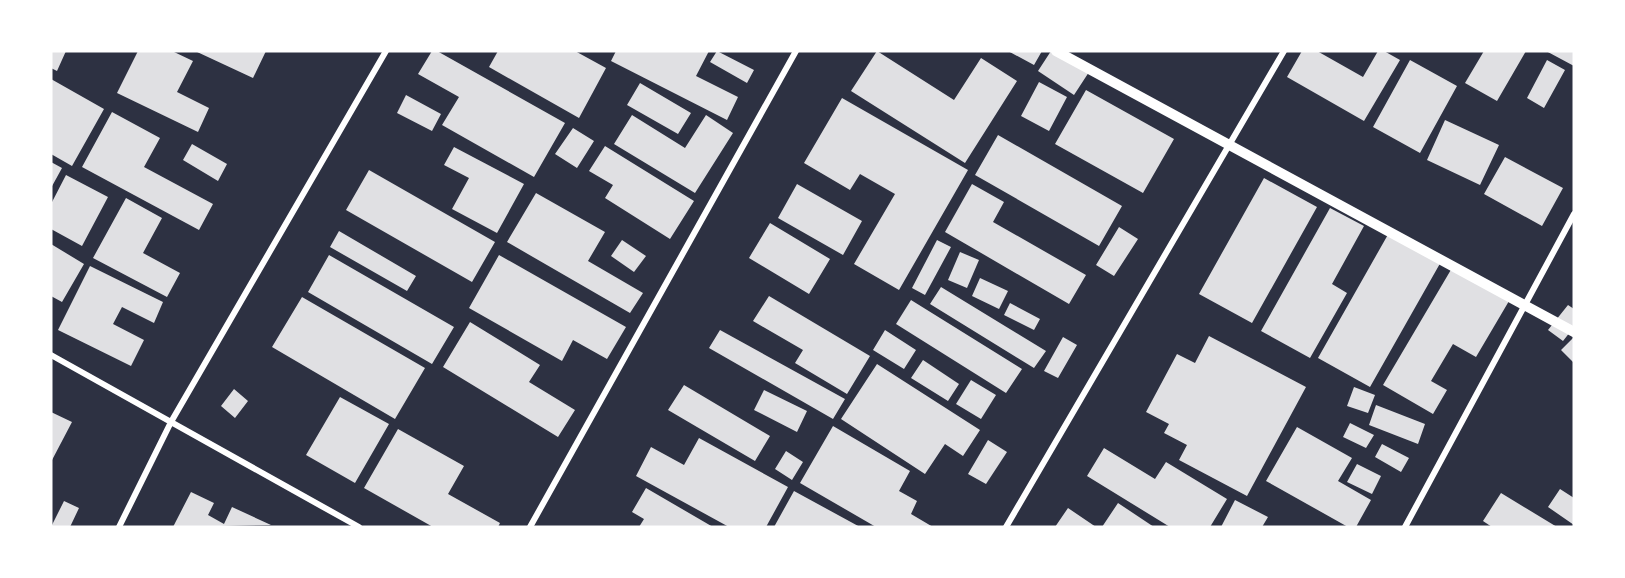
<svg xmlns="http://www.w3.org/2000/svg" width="1625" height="578" font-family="'Alegreya Sans',sans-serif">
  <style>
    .building { fill: #e0e0e3 }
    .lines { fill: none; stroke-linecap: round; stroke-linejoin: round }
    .minor { stroke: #fff; stroke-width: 6 }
    .tertiary { stroke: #fff; stroke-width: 10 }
  </style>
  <rect width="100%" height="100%" fill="#2d3142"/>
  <path class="building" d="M51,51H66L57,71L51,68Z
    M138,51H172L193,61L177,92L209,108L198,132L117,93Z
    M195,51H266L253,78Z
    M432,51H437L565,123L534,177L442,125L459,97L418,74Z
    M498,51H575L606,68L579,118L489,67Z
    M616,51H709L696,76L738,97L727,120L611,61Z
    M717,51L754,70L747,83L710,62Z
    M877,51L954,100L981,58L1017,81L965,163L851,91Z
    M1008,51H1042L1034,65Z
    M1051,51H1055L1089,72L1074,95L1038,71Z
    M1302,51H1317L1363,77L1378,51H1384L1400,60L1364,121L1287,77Z
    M1484,51H1526L1497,101L1465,83Z
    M1546,51H1574V66Z
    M1410,60L1457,86L1420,153L1373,127Z
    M1547,60L1565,70L1544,108L1527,98Z
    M51,79L104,109L72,166L51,154Z
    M1039,82L1067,97L1049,131L1021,116Z
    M640,83L691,113L678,134L627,105Z
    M1086,90L1174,139L1143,193L1055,144Z
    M406,95L441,114L432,131L397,113Z
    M842,98L968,170L899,290L854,264L895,194L860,174L850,190L804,163Z
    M112,112L160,138L144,167L213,204L199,230L82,167Z
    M632,115L685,148L706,115L733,133L695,193L614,144Z
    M1445,120L1499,145L1480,185L1427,160Z
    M573,128L594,141L577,168L555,154Z
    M998,135L1122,206L1099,246L975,175Z
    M192,144L227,164L218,181L183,160Z
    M605,146L694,201L670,239L605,198L613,185L589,171Z
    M454,147L524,184L497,233L452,209L469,178L444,165Z
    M1505,157L1563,188L1542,226L1484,194Z
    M51,162L62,168L51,188Z
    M369,170L495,242L472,282L346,210Z
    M66,175L108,197L82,246L51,229V204Z
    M1264,178L1317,207L1252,323L1199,294Z
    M797,184L862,221L843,255L778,218Z
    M972,184L1004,202L993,222L1086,275L1069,304L945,232Z
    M536,193L605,232L588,261L643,293L630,313L507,242Z
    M126,198L162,218L143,253L180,273L167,297L93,258Z
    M1330,208L1364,226L1332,284L1347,293L1310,358L1261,331Z
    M770,223L830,259L809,294L749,258Z
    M1119,227L1138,239L1114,276L1096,265Z
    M339,231L416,276L407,291L330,247Z
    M1390,231L1442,260L1370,387L1318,358Z
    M622,240L646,256L634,272L611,256Z
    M937,240L951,247L925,295L912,288Z
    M51,244L84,264L62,302L51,296Z
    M960,252L979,260L967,288L948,280Z
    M329,255L454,327L432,364L308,292Z
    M499,255L626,327L607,359L573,340L562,361L469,308Z
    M90,266L163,302L154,323L122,307L113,324L144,340L131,366L58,330Z
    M1452,268L1509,301L1476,357L1453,344L1431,381L1447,390L1433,414L1383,385Z
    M980,278L1008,291L999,309L972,296Z
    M941,287L1046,351L1034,368L930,304Z
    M769,296L870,356L847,394L795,363L803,350L753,321Z
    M302,297L425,368L395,419L272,347Z
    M911,300L1022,369L1006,393L896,324Z
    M1010,303L1040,319L1034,330L1004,315Z
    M1568,305L1574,309V327L1563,341L1548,330Z
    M470,322L540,365L529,382L575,410L558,437L443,367Z
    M720,330L845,399L833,419L709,348Z
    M885,330L916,350L904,369L873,350Z
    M1209,336L1306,387L1247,496L1179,460L1187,445L1164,433L1169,424L1146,412L1177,354L1195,363Z
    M1063,337L1077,345L1058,378L1044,371Z
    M1574,337V363L1561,350Z
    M923,360L959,384L948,401L911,378Z
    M877,364L980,430L963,456L945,444L925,474L841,419Z
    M971,380L996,395L981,419L956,404Z
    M684,385L770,436L755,461L668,410Z
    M1354,387L1375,395L1368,413L1347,406Z
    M234,389L248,401L235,418L221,406Z
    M764,390L807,411L797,432L754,410Z
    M340,397L389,424L355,483L306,455Z
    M1376,405L1425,424L1418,444L1369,425Z
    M51,412L72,422L51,462Z
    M1350,423L1374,435L1366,448L1343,437Z
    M833,426L910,471L899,491L917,501L911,514L933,527H876L800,483Z
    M1297,427L1352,458L1338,481L1371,500L1356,527H1348L1266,481Z
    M398,429L464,466L448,494L500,523L498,527H433L364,488Z
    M699,438L788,487L766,527H729L636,476L651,447L684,465Z
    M988,440L1007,452L986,484L968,474Z
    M1382,444L1409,458L1401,472L1375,457Z
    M1104,448L1155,479L1166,462L1227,499L1210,527H1170L1087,476Z
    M786,451L803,462L792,480L775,469Z
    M1357,464L1381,476L1372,494L1347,482Z
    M646,488L713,527H639L644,519L632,512Z
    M1560,489L1574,498V525L1548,507Z
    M794,491L860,527H774Z
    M191,492L214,503L208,515L224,524L232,507L271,525L173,527Z
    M1501,493L1557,527H1492L1483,521Z
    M1235,500L1268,517L1262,527H1221Z
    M64,501L79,508L70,527H51Z
    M1118,503L1154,527H1102Z
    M1068,508L1096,527H1055Z"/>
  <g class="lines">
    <path class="minor" d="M51,355L359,527
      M119,527L171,422L386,51
      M530,527L796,51
      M1006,527L1284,51
      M1405,527L1574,214"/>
    <path class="tertiary" d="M1056,51L1574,332"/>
  </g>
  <rect width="1625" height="578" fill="none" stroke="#ffffff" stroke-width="105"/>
</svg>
